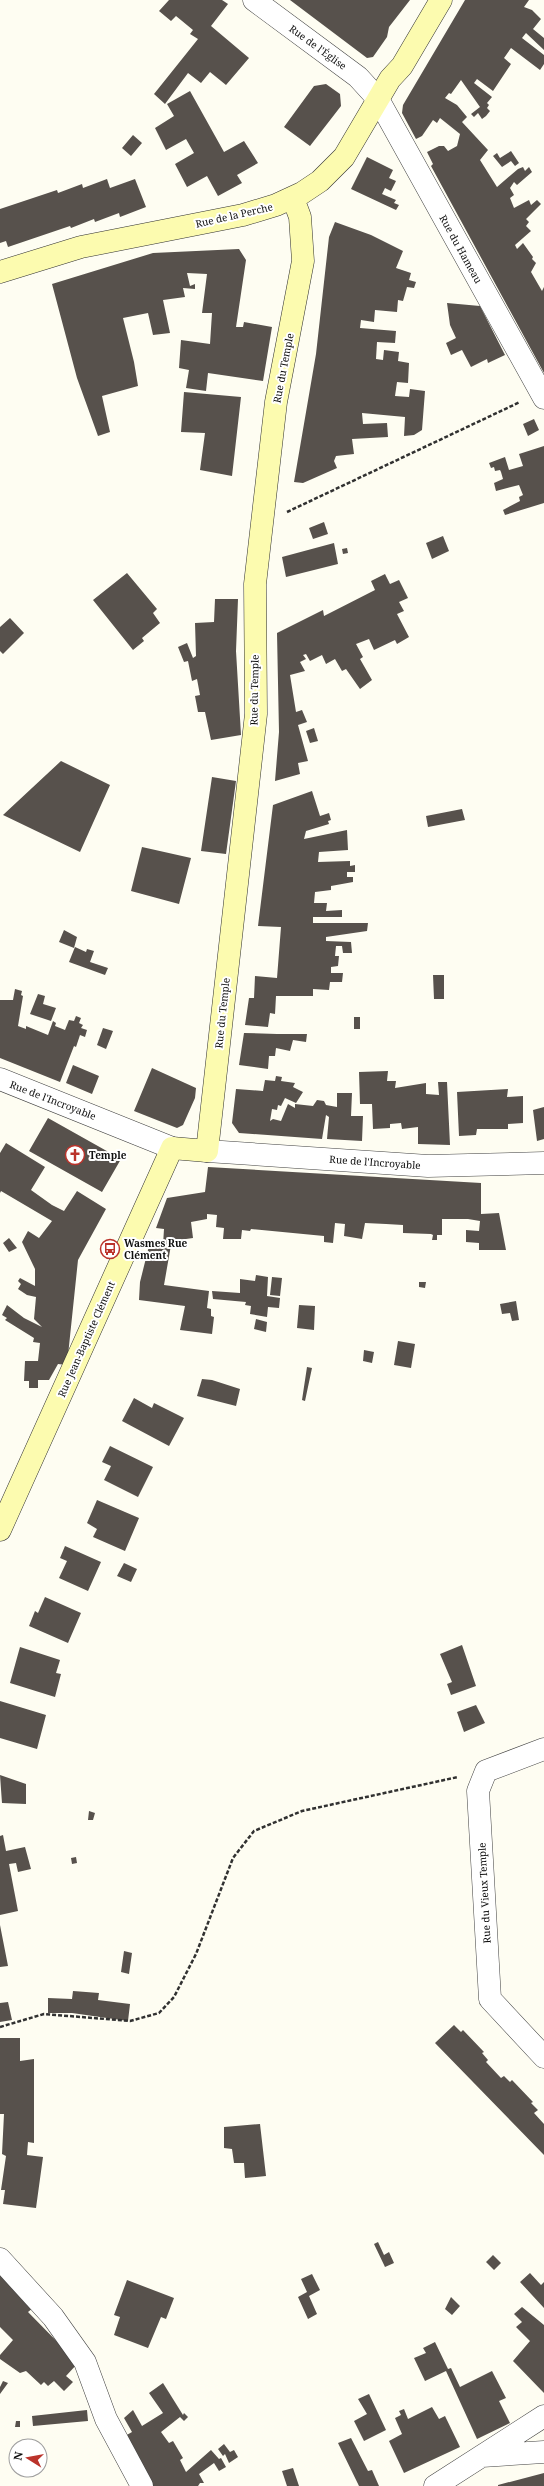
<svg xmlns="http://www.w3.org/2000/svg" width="544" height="2486" font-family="'Noto Serif',serif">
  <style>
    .building { fill: #57514c }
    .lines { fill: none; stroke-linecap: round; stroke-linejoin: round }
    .street-casing { stroke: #424242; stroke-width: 23 }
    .secondary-casing { stroke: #313131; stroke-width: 23 }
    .path { stroke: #313131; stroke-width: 2.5; stroke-dasharray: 4 2; stroke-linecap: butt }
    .street { stroke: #fff; stroke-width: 22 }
    .secondary { stroke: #fcfbaf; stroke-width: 22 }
    .labels { text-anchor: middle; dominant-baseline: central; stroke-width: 4; stroke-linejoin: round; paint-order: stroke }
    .street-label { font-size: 10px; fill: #0f0f0f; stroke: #fff }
    .poi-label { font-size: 10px; font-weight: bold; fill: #0f0f0f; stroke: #fff; text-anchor: start }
  </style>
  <rect width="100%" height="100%" fill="#fefdf2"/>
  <path class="building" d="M169,0H222L228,4L211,26L249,58L226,85L210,72L201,83L188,73L165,104L154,94L198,39L190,34L193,30L176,16L171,21L159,11Z
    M290,0H410L389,27L387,37L373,57L367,58Z
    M465,0H529L524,7L532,10L541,19L533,29L544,38V50L526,33L522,38L544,55V64L540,70L511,48L504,58L511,64L493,91L477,79L474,83L492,97L487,103L489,105L487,108L490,111L486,116L482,119L478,113L474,117L471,114L480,107L461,80L451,94L449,93L445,98L457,105L467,117L462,122L488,150L480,160L497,187L518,169L523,167L525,171L529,167L532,172L517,185L514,182L510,188L514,195L510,198L514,208L529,200L531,205L537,200L541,204L526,219L529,222L526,226L531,231L515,245L517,249L523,243L533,257L532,259L536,263L531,272L542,291L544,287V373L431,166L433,164L427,152L439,146H444L448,151L457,146L460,134L440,118L437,123L433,120L422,136L416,139L402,113L403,105Z
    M326,84L340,94L341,106L310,146L284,127L314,86Z
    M190,91L224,152L244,141L258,163L237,175L242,183L218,196L207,176L187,187L175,164L194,153L186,139L166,150L155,128L174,116L167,104Z
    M133,135L142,143L131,156L122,148Z
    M511,151L519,163L515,166L511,161L502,167L493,156L497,153L500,158Z
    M367,157L393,170L389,178L396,181L391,191L385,188L382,194L396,200L394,203L399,205L396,210L351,189Z
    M107,179L110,188L135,179L146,207L120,217L119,213L95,222L94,219L71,228L70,226L8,247L6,241L0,243V209L57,190L58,193L82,184L83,188Z
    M335,222L371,235L403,251L396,268L411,273L409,280L416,282L414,288L407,287L403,301L398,300L397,312L375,310L374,322L361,320L360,328L396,331L395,343L377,342L376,359L383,360L384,350L399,352L398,361L409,363L408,383L397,382L395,396L409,397L410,389L425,391L422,430L414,435L404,436L405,417L362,413L363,424L387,423L388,437L352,439L354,454L336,456L334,461L337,468L303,483L294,482L316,354L329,237Z
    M239,249L246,260L236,327H243L244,322L272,327L263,381L208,373L206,391L186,388L189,370L179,368L181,340L210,344L212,313H202L207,274L187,273L190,286L195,284V289L183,288L185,297L163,300L170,333L153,335L148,313L123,318L134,362L138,386L102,396L110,432L98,436L77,378L52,284L153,253Z
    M447,303L480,306L505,355L488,363L487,359L471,367L462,350L451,355L446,343L456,338L450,325Z
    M184,392L241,397L232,476L200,470L205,433L181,432Z
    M534,419L539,430L528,436L523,424Z
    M544,446V503L505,515L503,510L520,501L519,497L523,495L519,485L496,491L494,483L503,479L501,472L500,470L495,471L494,467L491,468L489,463L505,457L509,470L523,466L519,454Z
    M324,522L328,534L313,539L309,528Z
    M443,536L449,551L432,559L426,543Z
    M334,543L338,564L286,577L282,557Z
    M347,548L348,553L343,554L342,549Z
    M127,573L157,609L153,613L160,623L142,638L144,641L133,650L93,600Z
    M385,574L390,584L399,580L408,598L399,602L404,611L397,614L409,637L397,644L395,640L374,650L369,639L356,644L363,657L360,659L372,680L360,689L346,669L342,671L335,659L326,664L322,655L310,661L306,654L303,655L306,659L300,662L305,671L290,675L296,712L302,710L307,722L298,725L308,761L298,763L300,774L275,781L279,732L277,633L323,610L324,616L375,590L371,581Z
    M215,599H238L236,651L241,735L211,740L205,712H198L195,696L200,695L197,679L192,681L188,661L184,662L178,647L187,643L193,658L196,656L195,623L214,622Z
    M10,618L24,633L3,654L0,651V627Z
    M314,728L318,741L310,743L306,731Z
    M61,761L110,785L80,852L3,815Z
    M212,777L236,781L226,854L201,851Z
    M312,791L320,816L329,813L331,820L328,821L329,824L306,831L304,839L347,830L348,850L319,852L318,862L350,861V866L355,865V872H347V877H353V882L331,886V890L315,892L314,903H327L326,911L342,910V917H313V923H368L367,931L326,937V941L351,942L352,953H343L342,946H336L335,956H339L338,966L331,967V973H343L342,982H330L329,990L313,989V996H276L275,1014L270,1013L268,1027L245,1025L249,998H254L255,976L277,978L281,927L258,926L273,805Z
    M462,809L465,820L428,827L426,816Z
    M142,847L191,858L179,904L131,891Z
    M64,930L77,937L74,948L59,942Z
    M75,947L86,952L87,949L94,951L90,962L108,968L105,975L69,962Z
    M433,975H444V999H434Z
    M15,989L22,991L21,995L23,996L18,1026L26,1029V1026L48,1035L53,1021L56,1023L55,1026L65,1030L69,1020L74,1021L76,1016L81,1018L79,1023L83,1025L81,1028L87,1030L85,1037L80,1035L76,1047L74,1046L60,1082L0,1058V1000H13Z
    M38,994L45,996L43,1004L56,1008L51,1021L30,1014Z
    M354,1017H360V1029H354Z
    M103,1028L113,1031L106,1049L97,1045Z
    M244,1033L277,1034H307L306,1042L293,1040L290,1051L276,1048L275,1056H269L268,1069L239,1065Z
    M73,1065L99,1076L92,1094L66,1083Z
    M152,1068L196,1088L195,1098L183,1125L177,1128L134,1111Z
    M388,1071L387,1081H396L395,1088L426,1083V1094L439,1095L438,1082H447L450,1145L418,1144V1127L402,1129L401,1123L390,1124V1128L373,1129L372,1104H360L359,1072Z
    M276,1076L282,1077L281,1081L295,1083L293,1087L303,1092L296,1103L285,1098L281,1106L278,1105L277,1110L272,1109L270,1121L273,1119L281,1121L288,1104L295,1108V1104L313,1106L317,1100L324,1101L326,1105L337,1107V1093H352L351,1116H363L362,1141L327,1139L329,1117L326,1115L322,1139L239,1133L232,1123L236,1089L263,1091L265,1080L275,1081Z
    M508,1089L507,1097L523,1096V1123L508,1124V1129H477L476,1135L459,1136L457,1092Z
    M544,1107V1139L537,1141L533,1110Z
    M48,1118L121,1159L102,1192L29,1151Z
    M6,1143L45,1167L31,1190L52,1205L64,1211L77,1191L106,1209L78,1260L67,1365L58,1364L49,1380H38V1388H29V1381H24L25,1361H38L40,1343L33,1342L34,1338L5,1320L7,1318L2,1315L7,1305L24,1318L42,1327L34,1319L36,1297L27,1295L18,1289L21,1284L18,1281L20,1278L35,1286V1269L22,1242L28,1231L39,1238L52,1221L1,1191L0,1193V1153Z
    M208,1167L481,1183V1214L499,1213L506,1250H479V1243L466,1242V1230L479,1231L480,1221L468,1219H442V1235H437V1240H432L433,1235L431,1234L403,1233V1225L386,1224L365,1223L362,1239L344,1236L345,1224L335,1223L333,1243L324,1242V1236L251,1229L250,1231L242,1230L241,1239H223L224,1228L216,1227L217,1215L207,1214V1219L191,1222L193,1238L179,1240L178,1246L171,1245L164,1285L209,1291L207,1308L211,1309V1316L214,1317L212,1334L180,1330L185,1306L139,1300L140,1282L149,1246L163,1245L164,1229L156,1228L167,1198L205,1192Z
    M9,1238L17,1248L9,1252L3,1243Z
    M256,1275L268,1277L267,1296L280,1298L279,1308L268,1307L267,1317L250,1314L251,1306L245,1305L246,1302L213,1299L212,1291L240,1293V1279L255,1281Z
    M272,1277L282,1278L280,1296L270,1295Z
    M419,1282H426L425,1288L419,1287Z
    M516,1301L519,1320L512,1321L510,1313L502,1314L500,1304Z
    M299,1305L315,1306L314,1330L297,1328Z
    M256,1319L267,1322L266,1332L254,1329Z
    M398,1341L415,1344L411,1368L394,1365Z
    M364,1350L374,1352L372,1363L363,1361Z
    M307,1367L312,1368L305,1401L302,1400Z
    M202,1379L212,1380L240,1389L236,1406L197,1396Z
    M134,1398L152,1408L154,1403L184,1418L169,1446L122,1421Z
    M110,1446L153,1467L138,1497L104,1480L111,1466L102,1462Z
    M97,1500L139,1518L125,1551L93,1537L97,1529L87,1523Z
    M65,1546L101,1562L88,1591L59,1578L67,1561L60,1558Z
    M124,1563L137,1569L131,1582L117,1576Z
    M45,1597L81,1613L68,1643L29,1626L35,1611L38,1613Z
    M462,1645L476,1686L451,1695L447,1684L452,1682L440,1654Z
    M20,1647L60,1660L56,1673L61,1674L55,1697L10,1683Z
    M0,1701L46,1715L37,1749L0,1738Z
    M476,1705L485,1723L464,1732L457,1712Z
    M0,1775L26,1784V1804L2,1803Z
    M89,1811L95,1813L93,1820H88Z
    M3,1835L6,1851L25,1847L31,1869L18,1872L16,1863L9,1864L18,1911L0,1915V1836Z
    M76,1857L77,1863L72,1864L71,1858Z
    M0,1925L8,1966L0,1967Z
    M124,1951L132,1953L129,1974L121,1972Z
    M73,1991L99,1993L98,2000L130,2004L128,2021L72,2013H48V1998L72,1999Z
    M8,2002L12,2020L0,2022V2003Z
    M454,2025L461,2032L463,2030L484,2052L482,2053L488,2060L486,2062L501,2078L504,2076L510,2082L512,2080L533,2102L531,2103L538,2110L534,2113L544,2124V2155L435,2043Z
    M0,2038H20V2061L34,2059V2143L28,2142L27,2155L43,2157L36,2208L3,2204L5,2190H1L6,2156L2,2154L4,2114H0Z
    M260,2124L266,2176L245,2178L244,2163H234L232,2149L224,2148V2127Z
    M378,2242L384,2255L389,2252L394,2263L385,2267L374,2244Z
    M493,2255L501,2263L494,2270L486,2262Z
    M0,2272L33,2308L28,2312L78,2363L66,2376L73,2382L64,2391L54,2381L48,2386L44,2382L41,2385L26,2371L20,2373L0,2359V2355L13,2340L0,2327Z
    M530,2273L541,2285L544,2282V2308L520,2282Z
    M312,2274L320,2290L309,2296L317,2314L308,2319L298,2297L307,2292L301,2279Z
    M127,2280L174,2298L166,2319L161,2317L148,2348L114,2335L120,2317L114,2315Z
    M451,2297L460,2306L452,2315L445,2309Z
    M522,2307L544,2325V2393L513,2361L530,2341L516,2327L522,2322L514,2314Z
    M435,2342L448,2369L451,2368L460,2387L492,2371L506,2398L499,2401L510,2423L477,2439L446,2371L425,2381L414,2358L426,2353L423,2348Z
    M3,2381L8,2383L0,2394V2387Z
    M163,2383L183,2415L184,2413L188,2417L184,2421L180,2417L161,2432L169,2443L173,2441L183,2458L180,2460L186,2472L211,2450L219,2459L221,2458L226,2467L219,2471L214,2463L199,2474L204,2483H200L198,2486H153L125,2436L132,2432L124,2418L133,2410L142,2426L163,2413L149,2393Z
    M369,2394L386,2430L364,2441L354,2421L367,2414L358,2399Z
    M432,2407L439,2419L445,2416L460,2447L404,2473L389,2441L402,2434L395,2418L401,2415L399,2411L404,2409L408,2419Z
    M87,2410L88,2421L33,2426L32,2416Z
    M16,2421H20V2427H15Z
    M351,2438L368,2471L372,2470L379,2486H359L338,2443Z
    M224,2444L230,2452L234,2450L238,2457L229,2463L225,2454L223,2456L218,2449Z
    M293,2468L299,2486H287L282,2471Z
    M544,2473V2486H498V2485Z"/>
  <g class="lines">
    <g class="street-casing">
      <path id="street" d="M254,0L358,77L378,99L544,398
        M0,1079L172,1148
        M207,1151L428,1166L544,1163
        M544,1749L486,1771L478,1791L490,1999L544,2057
        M0,2259L53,2317L85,2362L106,2419L142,2486
        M482,2456L544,2452
        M435,2486L544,2416"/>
    </g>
    <g class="secondary-casing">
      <path id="secondary" d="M0,272L81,247L243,215L276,205L302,193L320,181L344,157L390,79L402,66L441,0
        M0,1530L172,1148L207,1151L256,714L255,584L276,402L303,261L300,217L293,198"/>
    </g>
    <path class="path" d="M287,512L520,402
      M0,2027L44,2014L130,2021L159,2013L174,1997L196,1954L233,1858L254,1831L302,1811L458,1777"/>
    <use href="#street" class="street"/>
    <use href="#secondary" class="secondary"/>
  </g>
  <defs>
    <g id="church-ring" transform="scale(1)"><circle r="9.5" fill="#fff" stroke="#bb332b" stroke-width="1.5"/><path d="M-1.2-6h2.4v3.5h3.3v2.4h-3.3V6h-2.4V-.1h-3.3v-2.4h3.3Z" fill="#bb332b"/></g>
    <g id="bus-ring" transform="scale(1)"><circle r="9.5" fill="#fff" stroke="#bb332b" stroke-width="1.5"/><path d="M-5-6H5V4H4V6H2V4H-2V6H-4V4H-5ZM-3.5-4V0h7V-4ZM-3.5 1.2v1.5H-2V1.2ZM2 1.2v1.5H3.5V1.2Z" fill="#bb332b"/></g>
  </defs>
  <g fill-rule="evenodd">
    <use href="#church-ring" x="75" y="1155"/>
    <use href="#bus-ring" x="110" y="1249"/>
  </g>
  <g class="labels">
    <g class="street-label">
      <text transform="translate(318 47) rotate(36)">Rue de l'Église</text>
      <text transform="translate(234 215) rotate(-13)">Rue de la Perche</text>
      <text transform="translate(461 249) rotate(61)">Rue du Hameau</text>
      <text transform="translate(283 368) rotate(-79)">Rue du Temple</text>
      <text transform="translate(254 690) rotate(-89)">Rue du Temple</text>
      <text transform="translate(222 1013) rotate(-84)">Rue du Temple</text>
      <text transform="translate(53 1100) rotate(21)">Rue de l'Incroyable</text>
      <text transform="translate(375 1162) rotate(4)">Rue de l'Incroyable</text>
      <text transform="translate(86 1339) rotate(-66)">Rue Jean-Baptiste Clément</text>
      <text transform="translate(484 1893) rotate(-93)">Rue du Vieux Temple</text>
    </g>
    <g class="poi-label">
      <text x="89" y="1155">Temple</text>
      <text x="124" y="1243">Wasmes Rue<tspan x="124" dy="12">Clément</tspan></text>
    </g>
  </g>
  <g transform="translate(28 2458) rotate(281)"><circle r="19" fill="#ffffff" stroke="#9f9f9f"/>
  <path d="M0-3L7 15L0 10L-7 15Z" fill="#bb332b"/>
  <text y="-6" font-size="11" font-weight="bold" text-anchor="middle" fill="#0f0f0f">N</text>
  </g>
</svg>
